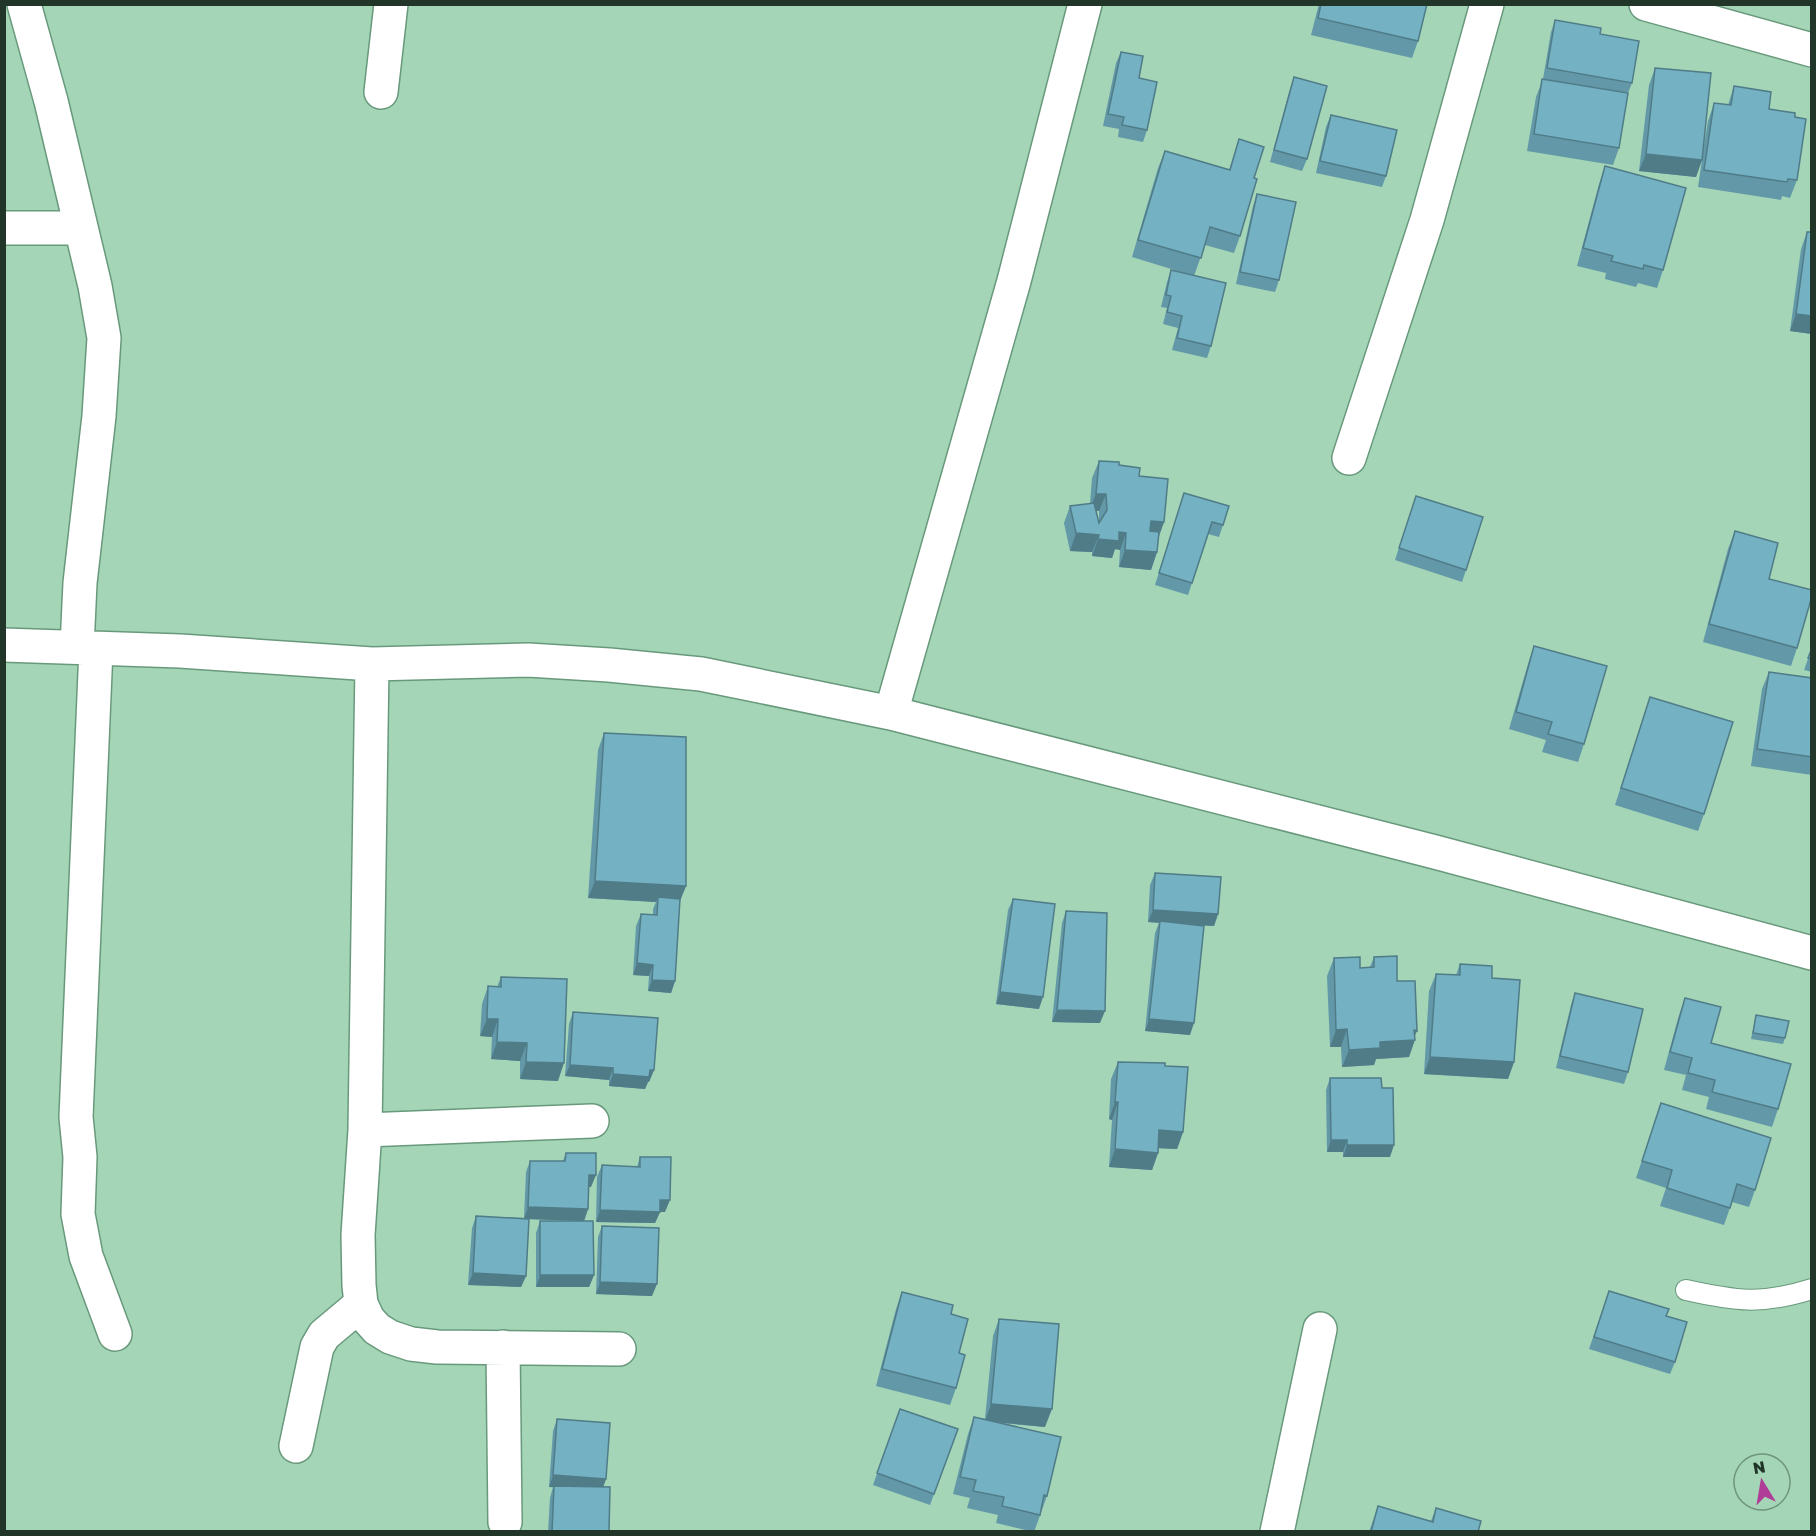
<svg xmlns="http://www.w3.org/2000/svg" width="1816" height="1536" font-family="'Golos Text',sans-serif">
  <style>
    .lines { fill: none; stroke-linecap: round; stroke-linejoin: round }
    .lane-casing { stroke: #69997c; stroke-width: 22 }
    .street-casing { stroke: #69997c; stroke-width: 36 }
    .lane { stroke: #fff; stroke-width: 20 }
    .street { stroke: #fff; stroke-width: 33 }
    .wall { fill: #6398a8; fill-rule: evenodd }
    .shaded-wall { fill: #507c88 }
    .building { fill: #73b1c3; stroke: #507c88; stroke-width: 1.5 }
  </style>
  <rect width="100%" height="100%" fill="#a3d5b6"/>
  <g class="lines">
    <g class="lane-casing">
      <path id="lane" d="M1686,1290C1736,1301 1761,1305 1812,1289"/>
    </g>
    <g class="street-casing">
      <path id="street" d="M24,4L51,101L95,286L104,338L99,416L80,583L77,647
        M1646,4L1812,50
        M381,92L391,4
        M4,228H81
        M1349,458L1427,220L1487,4
        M4,645L180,651L372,664L528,660L609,665L701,674L891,713L1014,281L1085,4
        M96,649L76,1117L80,1157L78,1214L86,1256L115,1334
        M372,664L365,1130L358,1235L359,1285L361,1304L368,1319L377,1329L390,1337L411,1344L437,1347L619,1349
        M891,713L1435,852L1812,953
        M365,1130L592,1121
        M503,1347L505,1522
        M296,1446L317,1347L324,1335L361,1304
        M1277,1532L1320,1329"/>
    </g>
    <use href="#lane" class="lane"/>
    <use href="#street" class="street"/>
  </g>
  <path class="wall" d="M1319,4H1427L1418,41L1412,58L1311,35Z
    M1555,20L1600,34L1632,83L1628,93L1619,148L1613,165L1527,151L1536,97L1543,79L1551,32Z
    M1121,52L1139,78L1147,130L1143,142L1118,137L1119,129L1103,126L1116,63Z
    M1655,68L1702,157L1708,121L1714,103L1728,105L1734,86L1769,109L1795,117L1797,180L1790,198L1782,196L1781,200L1698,187L1702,160L1696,177L1639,171L1649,85Z
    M1294,77L1307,159L1302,171L1270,162L1290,89Z
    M1331,115L1386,176L1382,187L1316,173L1326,127Z
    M1239,139L1254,178L1240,236L1234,253L1205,245L1194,276L1132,257L1158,168L1165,151L1229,170Z
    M1605,166L1663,270L1657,288L1638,283L1636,287L1605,279L1606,273L1577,266L1599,184Z
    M1257,194L1279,280L1275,292L1236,284L1253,206Z
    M1807,232L1812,334L1790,331L1801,249Z
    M1171,270L1211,346L1207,358L1172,350L1178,328L1163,324L1167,308L1161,307L1167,282Z
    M1099,461L1119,465L1139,476L1164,522L1158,538L1157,552L1151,570L1119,567L1120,550L1115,549L1112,558L1092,556V552L1070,551L1064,523L1070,506L1090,504L1092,478ZM1096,511H1099V523Z
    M1184,493L1223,525L1219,537L1208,534L1188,595L1155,585Z
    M1416,496L1466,570L1462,582L1395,560Z
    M1735,531L1769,579L1797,648L1791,666L1703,642L1728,549Z
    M1534,646L1584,744L1578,762L1542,752L1546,740L1509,729L1528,664Z
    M1812,648V672L1804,670Z
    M1769,672L1812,678V775L1751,766L1762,689Z
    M1650,697L1704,814L1698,831L1615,805Z
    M604,733L686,886L680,901L675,981L671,993L648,991L649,976L633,975L636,926L641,914L653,915V909L656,902L588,898L598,750Z
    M1155,873L1218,914L1214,926L1199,925L1190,1035L1145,1031L1155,933L1159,923L1148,922L1150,885Z
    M1013,899L1039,1009L996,1004L1008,910Z
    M1066,911L1100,1023L1052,1022L1062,923Z
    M1374,957L1397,981L1415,1036L1409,1057L1376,1059L1374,1065L1342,1067L1341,1047H1330L1327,976L1334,958L1360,968L1370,967Z
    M1460,964L1492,978L1514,1062L1508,1079L1424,1074L1429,991L1436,974L1456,975Z
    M501,977L558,1081L520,1079V1061L491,1059L492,1037L480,1036L482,1004L488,986L497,987Z
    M1575,993L1628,1072L1624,1084L1556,1068L1571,1005Z
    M1685,998L1711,1043L1778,1109L1772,1127L1706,1109L1709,1097L1682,1090L1686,1075L1664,1070L1679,1015Z
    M573,1012L654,1070L649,1082H648L645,1089L609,1086V1080L565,1076L569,1024Z
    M1756,1015L1785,1038L1783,1044L1751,1039Z
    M1118,1062L1165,1066L1183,1132L1177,1149L1158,1148V1153L1152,1170L1109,1167L1112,1120L1109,1119L1111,1079Z
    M1330,1078L1382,1088L1390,1157H1343V1152H1327L1326,1090Z
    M1661,1103L1755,1190L1749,1207L1732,1202L1724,1225L1660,1206L1666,1188L1636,1178Z
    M566,1153L591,1187H589L588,1209L584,1221L594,1275L589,1287H536V1233L540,1221H583L529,1219L526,1276L521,1287L468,1285L472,1228L476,1216L524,1218L526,1172L530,1161H563Z
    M640,1157L665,1212H660L655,1223L596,1222L597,1177L602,1165L637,1167Z
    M602,1226L652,1296L596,1294L598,1237Z
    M1609,1291L1666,1316L1675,1362L1670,1374L1589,1349Z
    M902,1292L951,1314L956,1388L950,1405L876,1386L896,1309Z
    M999,1319L1045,1427L1000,1423L1047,1496L1034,1532L996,1523L998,1515L967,1508L970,1498L953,1494L968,1434L974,1417L985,1419L993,1336Z
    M900,1409L958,1429L930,1505L873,1485Z
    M557,1419L606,1479L603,1487L609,1532H548L550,1498L553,1487H549L553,1431Z
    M1378,1506L1431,1521L1436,1508L1478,1532H1369Z"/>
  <path class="shaded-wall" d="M1646,154L1702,160L1696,177L1639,171Z
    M1796,314L1812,316V334L1790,331Z
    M1096,494H1106L1099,511H1089Z
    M1151,521L1164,522L1158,539L1144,538Z
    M1119,532L1126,533L1120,550L1115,549L1112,558L1092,556L1098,539Z
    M1076,533L1099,535L1092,552L1070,551Z
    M1125,550L1157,552L1151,570L1119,567Z
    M595,881L686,886L679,903L658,897L656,902L588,898Z
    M1153,910L1218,914L1214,926L1148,922Z
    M637,963L653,965L649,976L633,975Z
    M652,980L675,981L671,993L648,991Z
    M1000,992L1043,997L1039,1009L996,1004Z
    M1057,1010L1105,1011L1100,1023L1052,1022Z
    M487,1019H498L492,1037L480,1036Z
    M1149,1019L1194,1023L1190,1035L1145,1031Z
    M1347,1029L1341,1047H1330L1336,1030Z
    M1414,1030L1417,1031L1413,1040H1415L1409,1057L1376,1059L1374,1065L1342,1067L1349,1050L1380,1042Z
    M497,1042L527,1043L520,1061L491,1059Z
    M1430,1057L1514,1062L1508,1079L1424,1074Z
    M526,1062L564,1063L558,1081L520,1079Z
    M570,1065L613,1068L609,1080L565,1076Z
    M650,1070H654L649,1082H648L645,1089L609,1086L613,1074Z
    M1115,1102H1118L1112,1120L1109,1119Z
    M1159,1130L1183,1132L1177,1149L1153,1148Z
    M1331,1140H1347L1343,1152H1327Z
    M1347,1145H1394L1390,1157H1343Z
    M1115,1149L1158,1153L1152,1170L1109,1167Z
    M589,1175H596L591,1187H585Z
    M660,1200H670L665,1212H660L655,1223L596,1222L600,1210Z
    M528,1207L588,1209L584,1221L524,1219Z
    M473,1273L526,1276L521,1287L468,1285Z
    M540,1275H594L589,1287H536Z
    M600,1282L657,1284L652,1296L596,1294Z
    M991,1404L1052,1409L1045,1427L985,1421Z
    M553,1475L606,1479L602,1490L549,1487Z"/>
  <path class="building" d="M1321,4H1427L1418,41L1318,18Z
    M1555,20L1601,28L1600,34L1639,41L1632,83L1547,68Z
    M1121,52L1143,56L1139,78L1157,82L1147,130L1122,125L1124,117L1108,114Z
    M1655,68L1711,73L1702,160L1646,154Z
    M1294,77L1327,86L1307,159L1274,150Z
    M1542,79L1628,93L1619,148L1534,134Z
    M1734,86L1771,92L1769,109L1795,113V117L1806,119L1797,180L1788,179L1787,182L1704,170L1714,103L1731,105Z
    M1331,115L1397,130L1386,176L1320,161Z
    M1239,139L1264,147L1254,178L1257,179L1240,236L1210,227L1201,258L1138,240L1165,151L1230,170Z
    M1605,166L1686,188L1663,270L1644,265L1643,269L1611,261L1613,256L1583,248Z
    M1257,194L1296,202L1279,280L1240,272Z
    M1807,232H1812V316L1796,314Z
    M1171,270L1226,283L1211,346L1177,338L1182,316L1167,312L1171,296L1166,295Z
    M1099,461L1119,462V465L1140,468L1139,476L1168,479L1164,522L1151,521L1150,531L1159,532L1157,552L1125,550L1126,533L1119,532V541L1098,539L1099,535L1076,533L1070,506L1094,503L1099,523L1107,510L1106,494H1096Z
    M1184,493L1229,506L1223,525L1212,522L1192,583L1159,573Z
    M1416,496L1483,517L1466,570L1399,548Z
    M1735,531L1778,543L1769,579L1812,590V596L1797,648L1709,624Z
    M1534,646L1607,666L1584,744L1548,734L1552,722L1516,712Z
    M1812,648V659L1808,658Z
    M1769,672L1812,678V757L1757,749Z
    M1650,697L1733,722L1704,814L1621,788Z
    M604,733L686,737V886L595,881Z
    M1155,873L1221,877L1218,914L1153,910Z
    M658,897L680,899L675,981L652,980L653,965L637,963L641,914L657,915Z
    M1013,899L1055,904L1043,997L1000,992Z
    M1066,911L1107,913L1105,1011L1057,1010Z
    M1160,921L1204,926L1194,1023L1149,1019Z
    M1397,956V981H1415L1417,1031L1414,1030L1415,1040L1380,1042V1048L1349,1050L1347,1029L1336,1030L1334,958L1360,957V968L1374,967V957Z
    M1460,964L1492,966V978L1520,980L1514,1062L1430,1057L1436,974L1460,975Z
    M501,977L567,979L564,1063L526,1062L527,1043L497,1042L498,1019H487L488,986L501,987Z
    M1575,993L1643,1009L1628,1072L1560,1056Z
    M1685,998L1721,1007L1711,1043L1791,1064L1778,1109L1712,1092L1715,1080L1688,1073L1692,1058L1670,1052Z
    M573,1012L658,1018L654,1070H650L649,1077L613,1074V1068L570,1065Z
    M1756,1015L1789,1021L1785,1038L1753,1033Z
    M1118,1062L1165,1063V1066L1188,1067L1183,1132L1159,1130L1158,1153L1115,1149L1118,1102H1115Z
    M1330,1078H1381L1382,1088H1393L1394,1145H1347V1140H1331Z
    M1661,1103L1771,1138L1755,1190L1737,1184L1730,1208L1667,1188L1672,1170L1642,1161Z
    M566,1153H596V1175H589L588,1209L528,1207L530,1161H565Z
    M640,1157H671L670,1200H660V1212L600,1210L602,1165L640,1167Z
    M476,1216L529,1219L526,1276L473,1273Z
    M540,1221H593L594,1275H540Z
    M602,1226L659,1228L657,1284L600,1282Z
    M1609,1291L1669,1309L1666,1316L1687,1322L1675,1362L1594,1337Z
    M902,1292L953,1305L951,1314L968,1319L959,1353L965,1355L956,1388L882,1369Z
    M999,1319L1059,1324L1052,1409L991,1404Z
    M900,1409L958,1429L934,1494L877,1473Z
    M974,1417L1061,1437L1047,1496L1044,1495L1040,1515L1002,1506L1004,1497L973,1491L976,1480L960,1477Z
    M557,1419L610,1423L606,1479L553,1475Z
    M554,1486L610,1487L609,1532H552Z
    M1378,1506L1433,1522L1436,1508L1481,1521L1478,1532H1371Z"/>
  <rect width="1816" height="1536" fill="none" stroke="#213529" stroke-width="12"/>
  <g transform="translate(1762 1482) rotate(349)"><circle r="28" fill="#a3d5b6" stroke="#6f957e" stroke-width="1.5"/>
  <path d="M0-4.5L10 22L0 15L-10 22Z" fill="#b03e98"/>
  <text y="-9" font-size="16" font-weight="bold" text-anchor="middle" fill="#213529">N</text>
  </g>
</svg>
